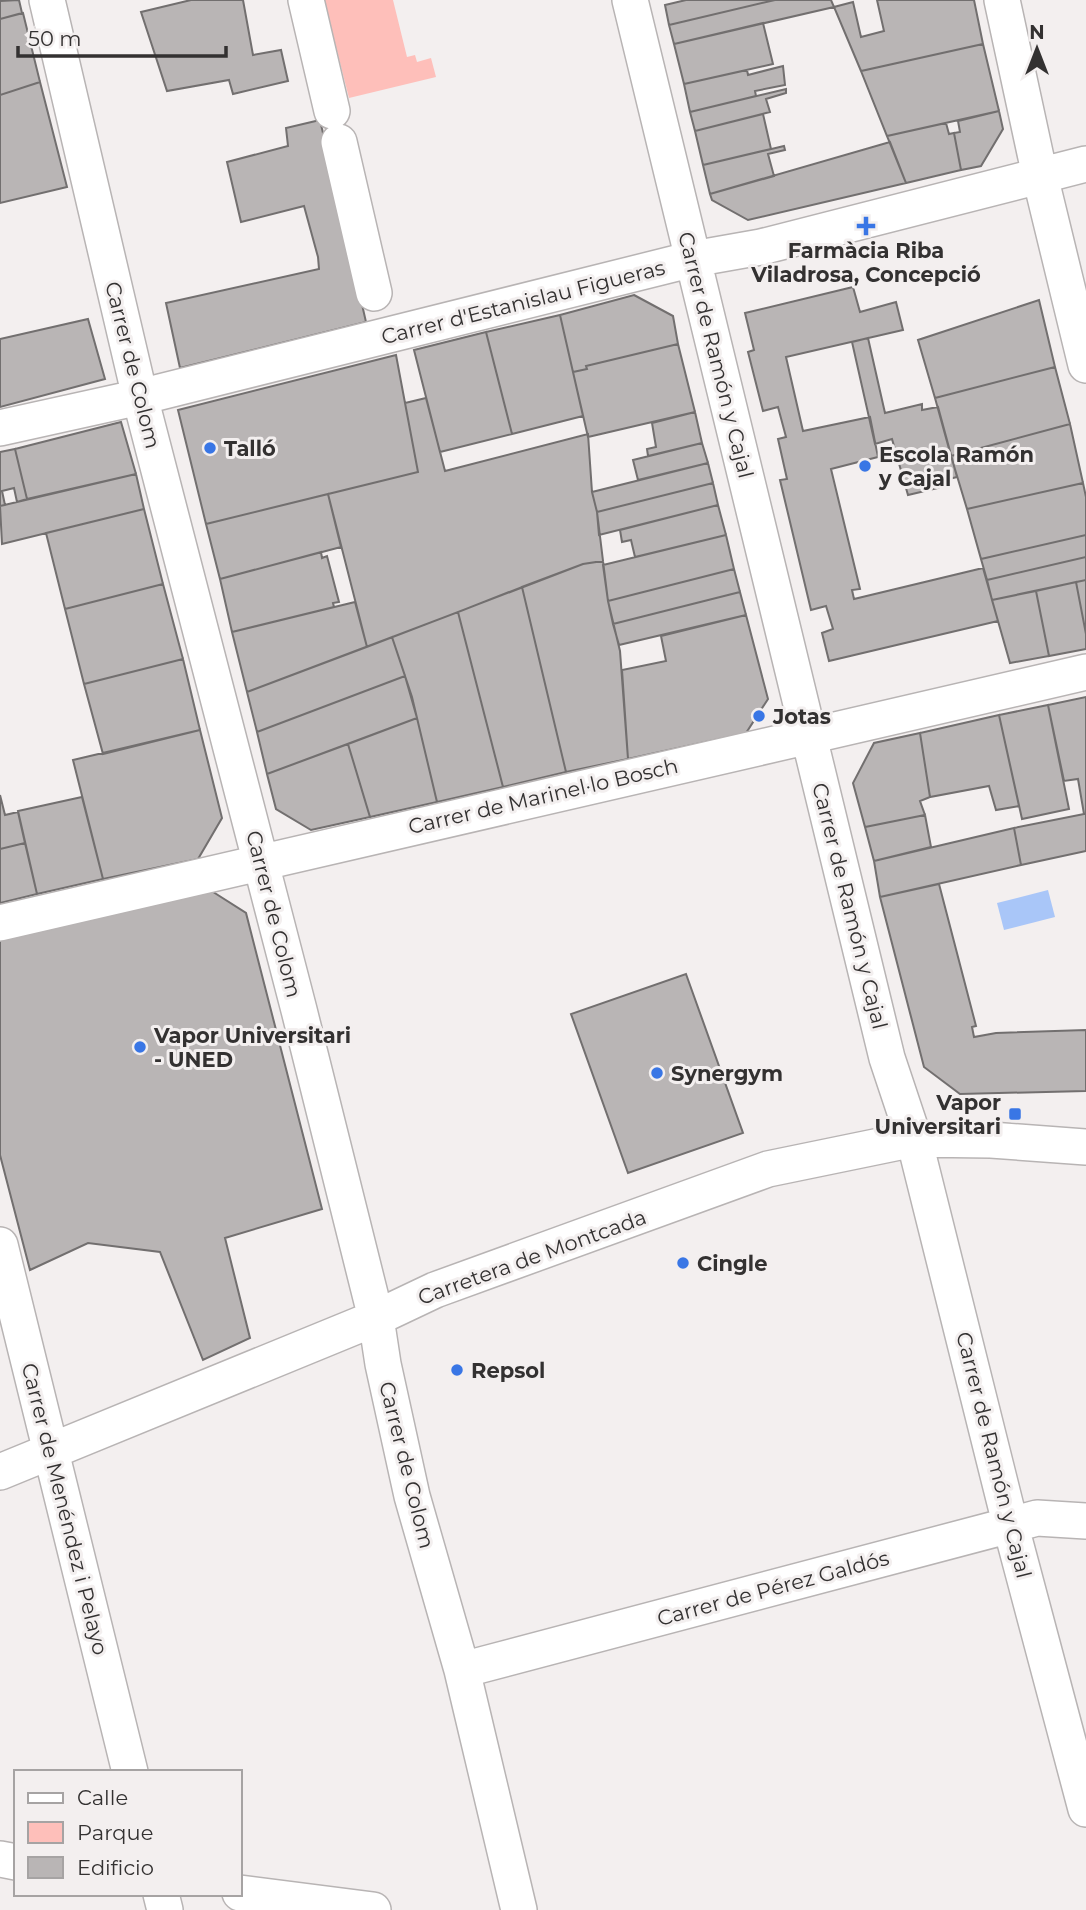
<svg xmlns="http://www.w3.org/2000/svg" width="1086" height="1910" font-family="Montserrat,sans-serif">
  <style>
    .green { fill: #febfba }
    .water { fill: #a9c6f8 }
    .building { fill: #b9b5b5; stroke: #726f6f; stroke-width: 2 }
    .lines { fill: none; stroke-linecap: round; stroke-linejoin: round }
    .minor-casing { stroke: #b8b4b4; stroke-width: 38 }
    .minor { stroke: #fff; stroke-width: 35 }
    .poi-dot { fill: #3976e5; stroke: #f3efef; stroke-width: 2.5 }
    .labels { text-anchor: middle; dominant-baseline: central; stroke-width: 6; stroke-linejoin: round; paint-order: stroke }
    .poi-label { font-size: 21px; font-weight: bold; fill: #333131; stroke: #f3efef; text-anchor: start }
    .street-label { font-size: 21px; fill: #333131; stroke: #f3efef }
  </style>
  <rect width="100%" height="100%" fill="#f3efef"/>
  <path class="green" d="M324,0H393L407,57L415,55L417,62L431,58L436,77L349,98Z"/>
  <path class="water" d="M1048,890L1055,917L1004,930L997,903Z"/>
  <path class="building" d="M19,0L22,13L0,19V1Z
    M191,0H243L253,55L281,50L288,81L233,94L229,80L167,91L141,12Z
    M686,0H775L669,25L665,5Z
    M775,0H831L834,7L674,44L669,25Z
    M877,0H974L983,44L861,71L834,7L853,2L861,37L884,31Z
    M23,13L40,82L0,95V19Z
    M763,23L773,64L684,84L674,44Z
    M983,44L999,111L887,136L861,71Z
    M783,66L785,85L755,91L756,96L690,112L684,84L747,70L748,75Z
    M40,82L67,187L0,203V95Z
    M786,89V93L766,99L770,112L695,131L690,112Z
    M999,111L1003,129L981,166L961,170L954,133L960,132L958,121Z
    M763,114L771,149L703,165L695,131Z
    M320,120L366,322L180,368L166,303L319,269L318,257L304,206L241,222L227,162L288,146L286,128Z
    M946,123L949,134L954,133L961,170L906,183L887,136Z
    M890,142L906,183L748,220L712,200L710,194Z
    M784,146L785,150L768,154L774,176L710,194L703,165Z
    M853,287L860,312L896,302L903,330L786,357L803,431L870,417L878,457L831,469L860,589L852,590L854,599L983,568L998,621L829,661L822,633L833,629L826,606L811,610L780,480L787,479L778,439L786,437L778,407L763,411L748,352L754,350L745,313Z
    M634,295L673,316L678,344L586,366L587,369L573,372L560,315Z
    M1039,300L1055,367L935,398L918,340Z
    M560,315L583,416L512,434L486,332Z
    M88,319L105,379L0,407V339Z
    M486,332L512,434L440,452L414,350Z
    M868,338L885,413L922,404V410L938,407L957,477L941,481L942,487L908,495L892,439L875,444L852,342Z
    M678,344L695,412L588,437L573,372L587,369L586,366Z
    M396,355L418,472L206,524L178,410Z
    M1055,367L1070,424L951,456L935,398Z
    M426,398L445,471L588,434L592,492L597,512L603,561L583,564L367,647L328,494L418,472L405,403Z
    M695,412L702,443L648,456L647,449L656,447L652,423Z
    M121,422L136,474L27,499L15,449Z
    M1070,424L1083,483L967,509L951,456Z
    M702,443L708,463L638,480L633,460Z
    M15,449L27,499L17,502L14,488L2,491L5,505L0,506V452Z
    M708,463L713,483L597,512L592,492Z
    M136,474L144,509L2,544L0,506Z
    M713,483L718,505L599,535L597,512Z
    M1083,483L1086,497V535L981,559L967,509Z
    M328,494L341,547L220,579L206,524Z
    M718,505L726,535L635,557L631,540L622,542L620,530Z
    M144,509L163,584L65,609L46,533Z
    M726,535L734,569L608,601L603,565Z
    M1086,535V557L987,580L981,559Z
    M321,552L322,558L327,556L339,602L333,603L334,607L232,632L220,579Z
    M1086,557V580L992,600L987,580Z
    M603,561L608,601L620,651L628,759L566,772L522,587L583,564Z
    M734,569L740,592L613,624L608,601Z
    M1086,580V634L1076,582Z
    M1076,582L1086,634V649L1049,656L1036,591Z
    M163,584L183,659L84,684L65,609Z
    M522,587L566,772L503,787L458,612Z
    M1036,591L1049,656L1010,663L992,600Z
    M740,592L746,615L619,645L613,624Z
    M355,602L367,647L247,692L232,632Z
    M458,612L503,787L437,802L412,697L392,637Z
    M746,615L768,699L746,733L628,759L622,670L666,661L661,636Z
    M392,637L405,676L257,732L247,692Z
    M183,659L200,730L103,754L84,684Z
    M405,676L417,718L267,774L257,732Z
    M1086,697V814H1084L1078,779L1064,781L1048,705Z
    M1048,705L1069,809L1022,819L999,715Z
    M999,715L1019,806L996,810L989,786L930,797L920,733Z
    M417,718L437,802L370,817L348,744Z
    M200,730L222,818L198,859L103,879L73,760Z
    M920,733L930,797L920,801L925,815L865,827L853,783L874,743Z
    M348,744L370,817L311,830L276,809L267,774Z
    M0,795L5,815L18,812L25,843L0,849Z
    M82,797L103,879L37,894L18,811Z
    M1084,814H1086V851L1021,865L1014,828Z
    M925,815L931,847L874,861L865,827Z
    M1014,828L1021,865L880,897L874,861Z
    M25,843L37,894L0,903V849Z
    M939,884L976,1026L972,1027L974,1037L996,1033L1086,1030V1091L960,1094L924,1067L880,897Z
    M210,890L246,913L322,1209L225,1238L250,1338L203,1360L160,1252L88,1243L30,1270L0,1155V939Z
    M686,974L743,1133L628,1173L571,1014Z"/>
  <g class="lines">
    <g class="minor-casing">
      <path id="minor" d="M47,0L140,397L299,1010L376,1318L383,1364L412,1496L462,1670L519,1910
        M306,0L332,111
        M630,0L887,1058L914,1139L1011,1527L1086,1809
        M1002,0L1040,176L1086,365
        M339,142L374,293
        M0,428L140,397L693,259L761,247L1086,164
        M0,923L1086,672
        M0,1245L130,1772
        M0,1472L376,1318L435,1290L768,1169L914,1139L991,1140L1086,1147
        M462,1670L1037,1518L1086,1521
        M0,1859L16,1862
        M240,1893L373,1910
        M161,1894L165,1910"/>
    </g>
    <use href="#minor" class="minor"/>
  </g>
  <g class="poi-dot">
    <path d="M862.5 215.5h7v7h7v7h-7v7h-7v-7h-7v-7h7z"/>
    <circle cx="210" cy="448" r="7"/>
    <circle cx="865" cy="466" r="7"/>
    <circle cx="759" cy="716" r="7"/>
    <circle cx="140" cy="1047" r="7"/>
    <circle cx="657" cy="1073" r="7"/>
    <rect x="1008" y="1107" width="14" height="14" rx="3.5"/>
    <circle cx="683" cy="1263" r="7"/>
    <circle cx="457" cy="1370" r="7"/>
  </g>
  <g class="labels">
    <g class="poi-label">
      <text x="866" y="250" text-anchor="middle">Farmàcia Riba<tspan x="866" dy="24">Viladrosa, Concepció</tspan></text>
      <text x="224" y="448">Talló</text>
      <text x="879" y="454">Escola Ramón<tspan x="879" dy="24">y Cajal</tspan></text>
      <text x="773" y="716">Jotas</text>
      <text x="154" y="1035">Vapor Universitari<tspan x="154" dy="24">- UNED</tspan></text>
      <text x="671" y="1073">Synergym</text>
      <text x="1001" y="1102" text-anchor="end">Vapor<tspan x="1001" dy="24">Universitari</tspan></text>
      <text x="697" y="1263">Cingle</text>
      <text x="471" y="1370">Repsol</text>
    </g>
    <g class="street-label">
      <text transform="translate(523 302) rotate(-14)">Carrer d'Estanislau Figueras</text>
      <text transform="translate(716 355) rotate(76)">Carrer de Ramón y Cajal</text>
      <text transform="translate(133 365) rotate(76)">Carrer de Colom</text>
      <text transform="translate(543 796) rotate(-13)">Carrer de Marinel·lo Bosch</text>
      <text transform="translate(850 906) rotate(76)">Carrer de Ramón y Cajal</text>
      <text transform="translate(274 914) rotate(76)">Carrer de Colom</text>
      <text transform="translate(532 1257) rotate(-20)">Carretera de Montcada</text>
      <text transform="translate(994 1455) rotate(76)">Carrer de Ramón y Cajal</text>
      <text transform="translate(407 1465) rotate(76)">Carrer de Colom</text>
      <text transform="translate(65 1509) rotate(76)">Carrer de Menéndez i Pelayo</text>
      <text transform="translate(773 1588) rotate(-15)">Carrer de Pérez Galdós</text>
    </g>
  </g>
  <rect x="14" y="1770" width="228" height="126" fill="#f3efef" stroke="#a6a3a3" stroke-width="2"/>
  <rect x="28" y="1793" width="35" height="10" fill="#ffffff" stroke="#a6a3a3" stroke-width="2"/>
  <text x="77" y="1805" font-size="21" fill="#333131">Calle</text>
  <rect x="28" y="1822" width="35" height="21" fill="#febfba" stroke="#a6a3a3" stroke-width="2"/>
  <text x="77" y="1840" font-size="21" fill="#333131">Parque</text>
  <rect x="28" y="1857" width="35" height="21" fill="#b9b5b5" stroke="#a6a3a3" stroke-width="2"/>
  <text x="77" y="1875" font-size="21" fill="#333131">Edificio</text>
  <g transform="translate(1037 49)" stroke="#f3efef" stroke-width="5" paint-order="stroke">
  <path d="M0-5L12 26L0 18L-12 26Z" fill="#333131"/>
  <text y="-10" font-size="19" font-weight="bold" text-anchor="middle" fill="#333131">N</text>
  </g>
  <path d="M18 46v10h208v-10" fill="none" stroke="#333131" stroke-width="3.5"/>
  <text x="28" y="46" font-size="21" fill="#333131" stroke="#f3efef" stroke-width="5" paint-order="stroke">50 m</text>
</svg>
